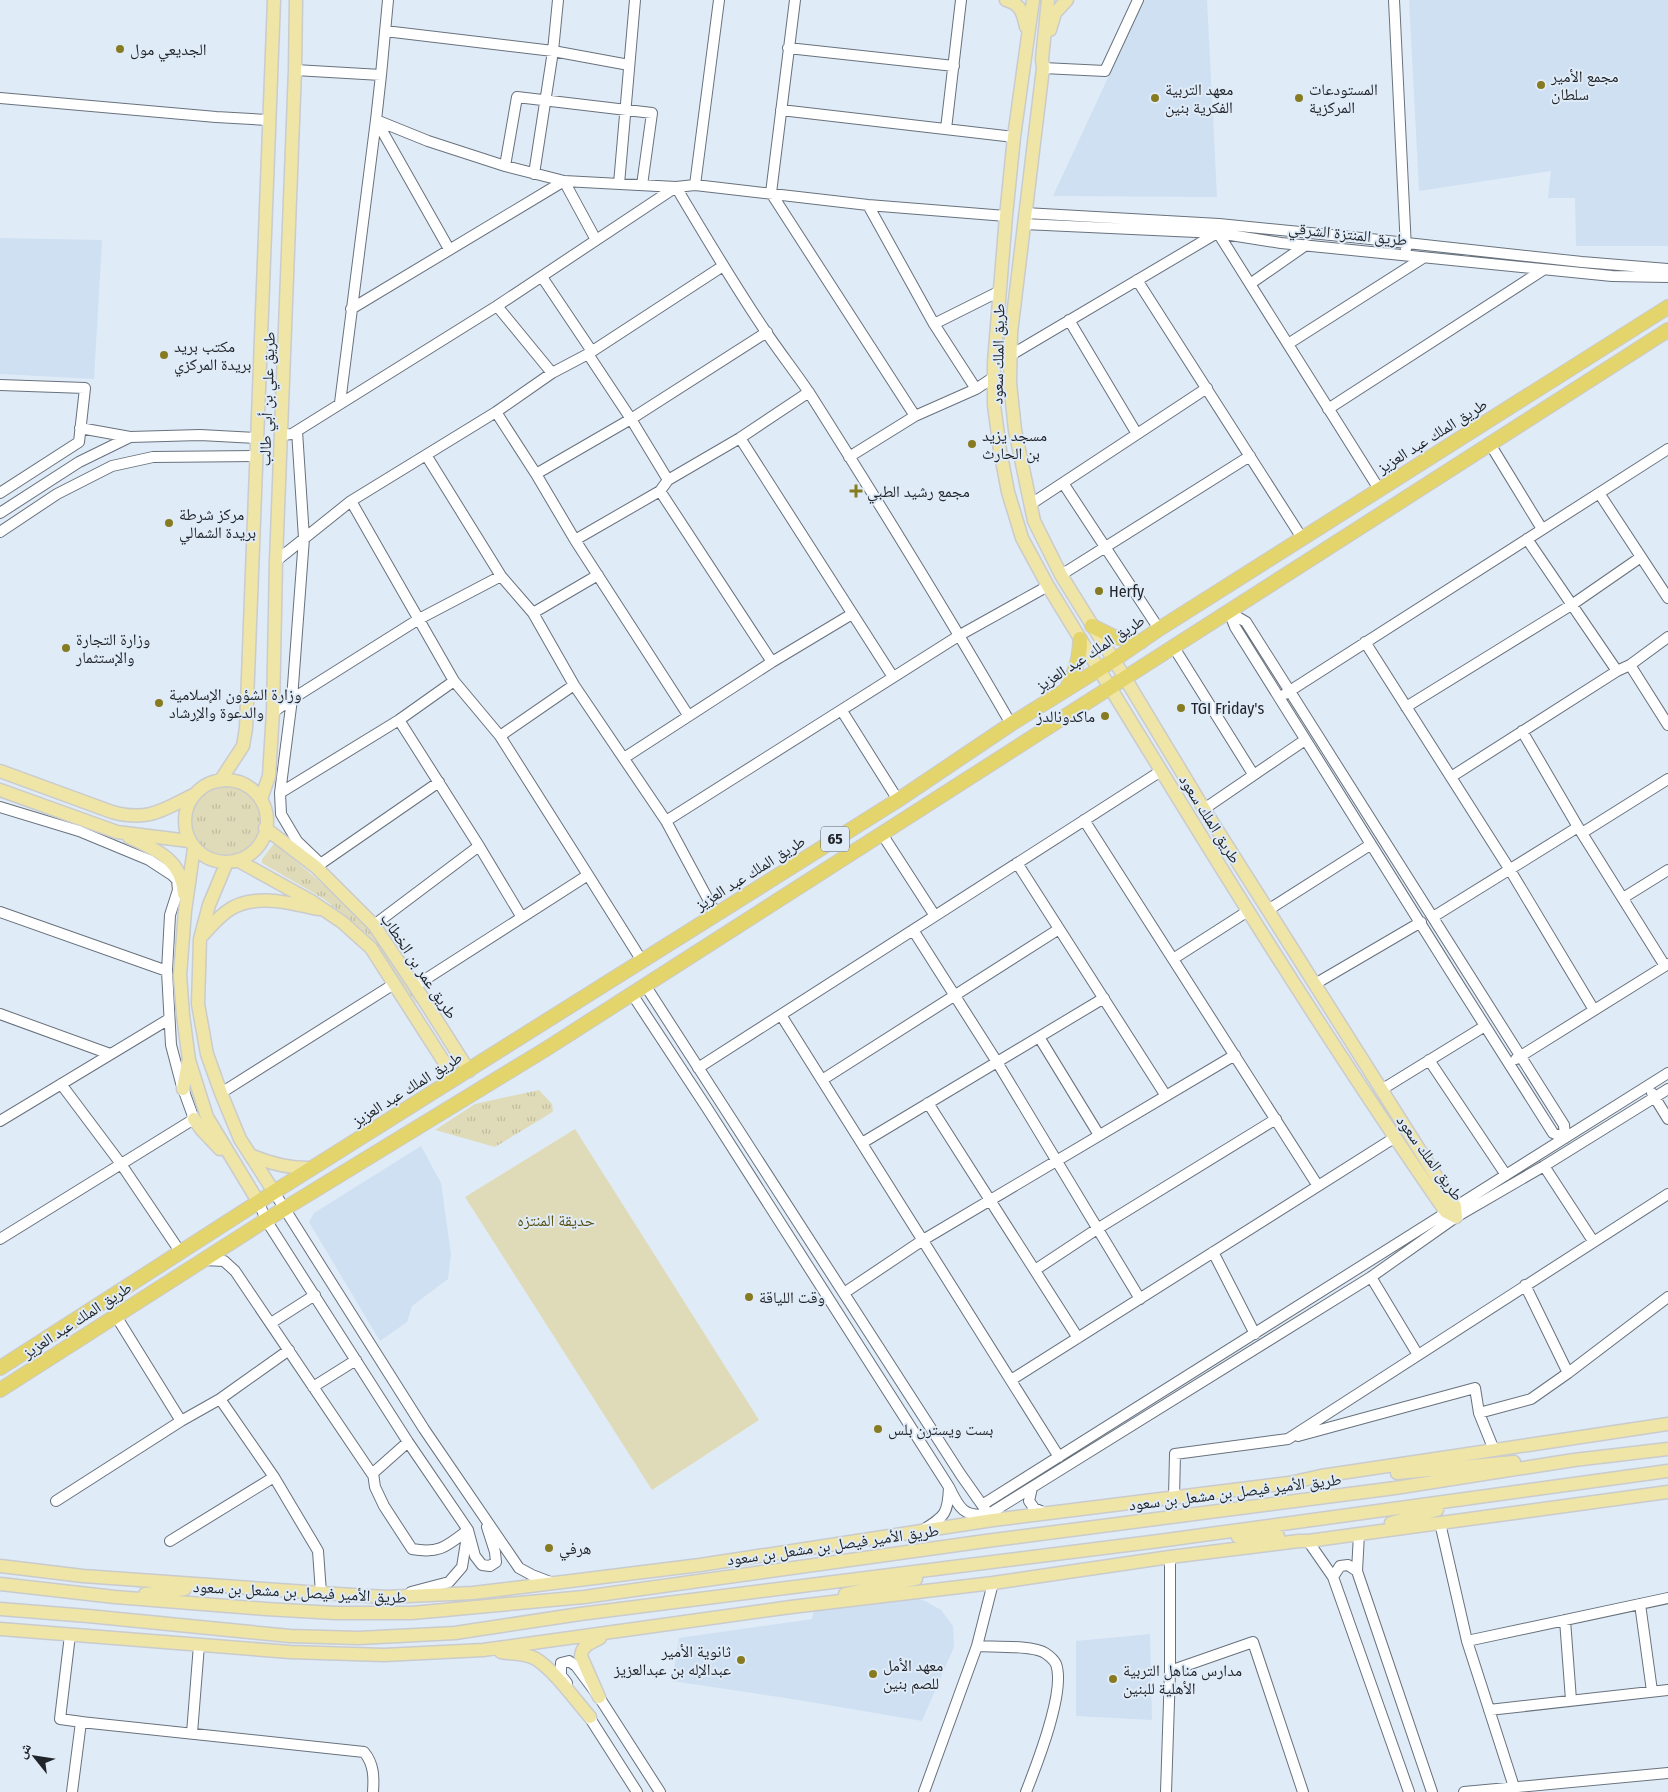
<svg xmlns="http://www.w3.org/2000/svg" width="1668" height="1792" font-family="'Fira Sans Condensed','Noto Naskh Arabic',sans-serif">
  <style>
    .built { fill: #cfe0f2 }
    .grass { fill: url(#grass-tufts) }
    .green { fill: #dfdbb9 }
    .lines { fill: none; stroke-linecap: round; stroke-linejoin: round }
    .minor-casing { stroke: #68727d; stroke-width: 12 }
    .major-casing { stroke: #cacbcc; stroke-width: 15 }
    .highway-casing { stroke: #cacbcc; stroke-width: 16 }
    .minor { stroke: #fff; stroke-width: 10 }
    .major { stroke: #eee5a7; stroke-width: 12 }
    .highway { stroke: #e3d46c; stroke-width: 14 }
    .poi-dot { fill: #877b21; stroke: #e0ebf8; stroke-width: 2 }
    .labels { text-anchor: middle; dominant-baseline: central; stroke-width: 4; stroke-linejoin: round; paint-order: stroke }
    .shield { fill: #e0ebf8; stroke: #5a6068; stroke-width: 1 }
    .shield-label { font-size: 15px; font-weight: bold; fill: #21252a }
    .poi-label { font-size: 16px; fill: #21252a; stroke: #e0ebf8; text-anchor: start }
    .street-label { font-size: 16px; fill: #21252a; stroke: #e0ebf8 }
    .park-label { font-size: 16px; fill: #574f0f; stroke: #e0ebf8 }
  </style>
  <defs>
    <pattern id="grass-tufts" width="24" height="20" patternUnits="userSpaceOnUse" patternTransform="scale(1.25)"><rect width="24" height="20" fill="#dfdbb9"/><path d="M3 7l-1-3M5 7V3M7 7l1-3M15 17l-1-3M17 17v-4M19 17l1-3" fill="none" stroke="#bfbc9f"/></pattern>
  </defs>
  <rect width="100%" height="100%" fill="#e0ebf8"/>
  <path class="built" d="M1144,0H1207L1217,197L1053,196Z
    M1409,0H1668V246H1576L1575,198H1548L1551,171L1419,191Z
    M0,238L102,240L94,379L0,374Z
    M421,1146L441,1183L451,1254L448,1279L412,1306L407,1322L380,1341L309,1222L314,1213Z
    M910,1596L925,1601L941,1610L953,1626L954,1647L922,1721L798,1700L672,1681L679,1638L812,1619L814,1609Z
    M1150,1634L1152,1720L1076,1716V1641Z"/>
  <path class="grass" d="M224,785C229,786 235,787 239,789C258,798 266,819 256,837C252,845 244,851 236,854C193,869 165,801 224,785Z
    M276,841L284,851L360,916L398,967L418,1002L416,1003L366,933L324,899L262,863V859Z
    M539,1090L552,1104L553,1111L551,1113L495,1147L435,1130L475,1104Z"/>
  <path class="green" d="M575,1129L759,1420L652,1490L465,1197Z"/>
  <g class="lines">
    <g class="minor-casing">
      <path id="minor" d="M795,0L771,193L915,416
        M1394,0L1406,249
        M385,31L553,51L629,65
        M788,48L954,66
        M1043,68L1105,71L1138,0
        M295,70L381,75L376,120L428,141L505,166L564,181L676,187L695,185L868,205L1006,216
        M381,75L388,0
        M0,98L216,117L268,120
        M781,110L1014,137
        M376,120L449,249
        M946,129L961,0
        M505,166L517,97L652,113L642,185
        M534,174L553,51L558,0
        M619,184L635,0
        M695,185L719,0
        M868,205L934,324L976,389
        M1025,213L1219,224L1361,238L1582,262L1668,269
        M1024,224L1218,233L1281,243L1612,276L1668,277
        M1218,229V233L1379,489
        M542,277L591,350
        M1137,280L1302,538
        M1250,284L1306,245
        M497,306L552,373
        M351,309L564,181L596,240
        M1069,320L1137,434
        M934,324L1000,291
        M1288,344L1423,258
        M588,354L631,419L668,480
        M1011,355L1217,233
        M0,385L85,388L79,442L0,493
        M340,403L376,120
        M1328,409L1543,270
        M496,412L536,474L575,540L688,715
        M80,428L130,437
        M297,431L304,538L292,699L280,793L281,814L297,841L321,864
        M282,435L292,434L497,306L676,187C705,236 734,285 766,332C780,353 796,373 810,394C879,503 947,613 1011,724
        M740,438L893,677
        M1490,444L1542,529
        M426,455L501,576L533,613L574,685L666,821L716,914
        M849,457L915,416L976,389L994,377
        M536,474L631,419L767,332
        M1063,483L1159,629
        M660,491L772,662
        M1599,493L1668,598
        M351,501L454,681L500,736L588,875L415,986
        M1031,504L1207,388
        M0,513L79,462L130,437L200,435L257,438
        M0,532L57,494L112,466L153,457L256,456
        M1527,539L1617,671
        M575,540L660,491L668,480L740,438L809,392
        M276,561L351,501L496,412L552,373L588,354L723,266
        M1061,575L1250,456
        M1229,612L1246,622L1564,1125L1565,1138L1553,1133C1446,965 1340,797 1235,627Z
        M533,613L598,575
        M1365,642L1510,870L1594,1010
        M1173,646L1253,774
        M1630,665L1668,725
        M1285,694L1668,449
        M1406,707L1573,604L1641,557
        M842,711L898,800
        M273,712L292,699L419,619L501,576
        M399,720L479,846L521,916
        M1522,731L1578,827L1665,966
        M500,736L574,685
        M624,758L772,662L852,614
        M1451,777L1617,671L1630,665L1668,637
        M280,793L399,720L454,681
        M0,807L79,831L149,860L172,875L177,880L178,890L170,915L167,971L171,1045L181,1083L194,1119L0,1239
        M1204,809L1305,740
        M1084,820L1318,1186
        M666,821L960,635L1048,586
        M1582,833L1668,779
        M882,834L935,916
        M1017,863L1166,1096
        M316,867L439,782
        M588,875L642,961
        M1623,898L1668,870
        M1268,910L1370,845
        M0,912L167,971
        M1433,917L1578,827
        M374,925L479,846
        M913,930L997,1062L1140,1299
        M1173,959L1248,911
        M1315,984L1421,922
        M645,985L961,1475L985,1509
        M632,994L707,1108L949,1487C948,1514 945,1516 923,1530
        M0,1014L110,1054
        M781,1015L1059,1457
        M1039,1037L1099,1135
        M1516,1059L1668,964
        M1429,1060L1506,1175
        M698,1068L1161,771
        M822,1080L1059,929
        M61,1084L121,1164L181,1253
        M1381,1090L1485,1026
        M221,1093L394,984
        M1652,1093L1668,1119
        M928,1103L1078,1338
        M0,1121L169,1019
        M862,1143L1104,998
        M1544,1166L1593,1241
        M274,1192L424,1429L519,1568L532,1575L553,1583
        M259,1203L266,1220L408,1442L468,1530L462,1567L449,1582L411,1592
        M1213,1252L1255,1334
        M204,1260L224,1261L235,1271L372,1474L408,1442
        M1035,1270L1097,1229L1276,1119
        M1371,1277L1418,1355
        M1525,1285L1568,1373
        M844,1293L923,1240L1235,1055
        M116,1316L181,1421L220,1399L274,1477L318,1551L321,1593
        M271,1323L315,1295
        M1011,1380L1394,1138
        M313,1387L356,1360
        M220,1399L289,1350
        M1298,1436L1475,1388L1479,1413
        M1494,1450L1479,1413L1531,1399L1568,1373L1668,1297
        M373,1473L375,1487L384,1506L412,1549C440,1554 447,1546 468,1530L475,1556L482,1565L490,1566L496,1562L495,1552L487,1527
        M949,1487C959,1508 964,1518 989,1514L1371,1277L1456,1217L1544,1166L1668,1089
        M1032,1488L1029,1501L1034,1508L1045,1513
        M1174,1497L1175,1454L1288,1439L1668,1194
        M56,1501L181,1421
        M982,1505L1668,1073
        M1440,1523L1467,1641L1514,1787
        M1359,1534L1357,1571L1360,1580L1432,1792
        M170,1541L274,1477
        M1308,1541L1333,1577L1409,1792
        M1333,1577L1340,1566L1348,1565L1357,1571
        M1640,1604L1652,1691
        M1565,1620L1571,1700
        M70,1635L60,1719L82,1722
        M1467,1641L1668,1598
        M977,1646C993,1647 1033,1645 1045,1653C1048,1655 1054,1660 1056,1664C1066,1691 1037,1764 1026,1792
        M1170,1671L1253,1642L1303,1792
        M567,1683L561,1675V1663L569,1661L576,1666L599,1697L660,1792
        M1489,1710L1668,1690
        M586,1712L637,1792
        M192,1733L199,1645
        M72,1792L81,1722L364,1752C374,1764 374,1777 373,1792
        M924,1792L977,1646L993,1583
        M1166,1792L1170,1671V1557
        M1464,1792L1668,1773"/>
    </g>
    <g class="major-casing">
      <path id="major" d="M1006,0C1021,4 1023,13 1026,27
        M1033,0L1014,137L1006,216L994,362V405L1000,450L1008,492L1022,538L1048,586C1177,797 1305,1009 1446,1212L1456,1217
        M1048,0L1042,59L1043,68L1011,333L1010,383L1015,430L1034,521L1061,575L1125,678L1204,809L1455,1206L1456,1217
        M1050,30L1055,13L1067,0
        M0,771L112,812C148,822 163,810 195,794
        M185 821a41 41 0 1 1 82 0a41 41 0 1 1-82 0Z
        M220,781L243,746L246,728L274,0
        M0,790L117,832L189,841
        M261,799L269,776L273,712L276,561L295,70L296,0
        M265,828L316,867L374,925L415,986L469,1071
        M129,837C156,850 182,859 184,894
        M194,848L185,911L180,975L183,1015L189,1060L207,1117L259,1203
        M237,860L311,901L342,922L371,948L455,1079
        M227,862L209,905L200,939L198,1004L207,1054L221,1093L240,1139L274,1192
        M201,937C209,928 217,919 226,912C251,892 290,903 318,909
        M183,1089L188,1063
        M194,1119L201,1129L220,1149
        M250,1155C271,1164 290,1169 313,1168
        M1397,1473L1514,1462
        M1391,1523L1437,1510
        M1238,1537L1278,1536
        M0,1566L83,1576L321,1593L386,1597L473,1593L700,1565L993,1520L1289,1483L1321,1476L1668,1424
        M0,1584L115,1597L266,1609L335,1613H412L584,1597L986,1541L1395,1488L1574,1460L1668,1449
        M145,1594L185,1589
        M845,1594L916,1579
        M0,1609L88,1616L290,1636L359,1638L455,1633L580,1614L1159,1541L1668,1471
        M0,1629L290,1652L384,1655L483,1650L791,1607L993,1583L1170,1557L1299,1541H1308L1668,1492
        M501,1652C512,1654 526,1653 536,1659C554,1670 576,1701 590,1717
        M599,1697L581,1656C582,1645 591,1643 600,1638"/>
    </g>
    <g class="highway-casing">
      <path id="highway" d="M1092,626L1114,637L1141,642
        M1066,690C1075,671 1080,660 1080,639
        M0,1368L274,1192L898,800L1011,724L1114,660L1159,629L1668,307
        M0,1390L266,1220L546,1049L1668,330"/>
    </g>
    <use href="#minor" class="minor"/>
    <use href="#major" class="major"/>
    <use href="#highway" class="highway"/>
  </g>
  <g class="poi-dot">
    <circle cx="120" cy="49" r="5"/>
    <circle cx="1541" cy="85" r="5"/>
    <circle cx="1155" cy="98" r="5"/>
    <circle cx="1299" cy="98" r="5"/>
    <circle cx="164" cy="355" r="5"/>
    <circle cx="972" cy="444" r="5"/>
    <path d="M853.5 483.5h5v5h5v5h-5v5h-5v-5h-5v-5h5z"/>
    <circle cx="169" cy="523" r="5"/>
    <circle cx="1099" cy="591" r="5"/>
    <circle cx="66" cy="648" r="5"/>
    <circle cx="159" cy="703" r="5"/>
    <circle cx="1181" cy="708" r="5"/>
    <circle cx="1105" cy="716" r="5"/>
    <circle cx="749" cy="1297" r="5"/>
    <circle cx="878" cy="1429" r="5"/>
    <circle cx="549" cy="1548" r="5"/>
    <circle cx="741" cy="1660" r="5"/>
    <circle cx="873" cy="1674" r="5"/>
    <circle cx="1113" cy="1679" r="5"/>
  </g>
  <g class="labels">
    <rect class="shield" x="821" y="826.5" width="28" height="25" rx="4"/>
    <g class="shield-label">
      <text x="835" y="839">65</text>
    </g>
    <g class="poi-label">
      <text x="130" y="49">الجديعي مول</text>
      <text x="1551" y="76">مجمع الأمير<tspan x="1551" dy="18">سلطان</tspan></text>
      <text x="1165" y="89">معهد التربية<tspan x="1165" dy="18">الفكرية بنين</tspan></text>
      <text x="1309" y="89">المستودعات<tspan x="1309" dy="18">المركزية</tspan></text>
      <text x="174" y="346">مكتب بريد<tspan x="174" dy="18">بريدة المركزي</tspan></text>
      <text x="982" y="435">مسجد يزيد<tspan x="982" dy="18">بن الحارث</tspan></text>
      <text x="867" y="491">مجمع رشيد الطبي</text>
      <text x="179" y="514">مركز شرطة<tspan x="179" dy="18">بريدة الشمالي</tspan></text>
      <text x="1109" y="591">Herfy</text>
      <text x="76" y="639">وزارة التجارة<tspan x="76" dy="18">والإستثمار</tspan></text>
      <text x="169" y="694">وزارة الشؤون الإسلامية<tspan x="169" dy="18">والدعوة والإرشاد</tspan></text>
      <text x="1191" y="708">TGI Friday's</text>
      <text x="1095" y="716" text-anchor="end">ماكدونالدز</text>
      <text x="759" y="1297">وقت اللياقة</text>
      <text x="888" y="1429">بست ويسترن بلس</text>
      <text x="559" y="1548">هرفي</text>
      <text x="731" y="1651" text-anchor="end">ثانوية الأمير<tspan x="731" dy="18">عبدالإله بن عبدالعزيز</tspan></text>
      <text x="883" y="1665">معهد الأمل<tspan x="883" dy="18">للصم بنين</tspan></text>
      <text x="1123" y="1670">مدارس مناهل التربية<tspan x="1123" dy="18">الأهلية للبنين</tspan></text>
    </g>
    <g class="street-label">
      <text transform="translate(1348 234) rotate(6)">طريق المنتزة الشرقي</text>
      <text transform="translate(998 354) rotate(-89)">طريق الملك سعود</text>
      <text transform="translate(267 399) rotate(-88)">طريق علي بن أبي طالب</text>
      <text transform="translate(1432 436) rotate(-32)">طريق الملك عبد العزيز</text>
      <text transform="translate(1090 653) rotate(-33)">طريق الملك عبد العزيز</text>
      <text transform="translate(1210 819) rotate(58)">طريق الملك سعود</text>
      <text transform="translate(750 873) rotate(-32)">طريق الملك عبد العزيز</text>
      <text transform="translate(419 966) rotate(56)">طريق عمر بن الخطاب</text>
      <text transform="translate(407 1089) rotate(-32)">طريق الملك عبد العزيز</text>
      <text transform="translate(1430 1158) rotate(54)">طريق الملك سعود</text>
      <text transform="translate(77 1320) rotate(-33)">طريق الملك عبد العزيز</text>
      <text transform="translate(1235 1492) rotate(-7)">طريق الأمير فيصل بن مشعل بن سعود</text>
      <text transform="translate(833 1545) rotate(-8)">طريق الأمير فيصل بن مشعل بن سعود</text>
      <text transform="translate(300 1592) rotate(3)">طريق الأمير فيصل بن مشعل بن سعود</text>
    </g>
    <g class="park-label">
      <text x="556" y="1220">حديقة المنتزه</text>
    </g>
  </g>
  <g transform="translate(35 1757) rotate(300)" stroke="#e0ebf8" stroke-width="4" paint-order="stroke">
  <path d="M0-4L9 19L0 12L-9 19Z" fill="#21252a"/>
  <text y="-8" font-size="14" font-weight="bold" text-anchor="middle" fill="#21252a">ش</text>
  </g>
</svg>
